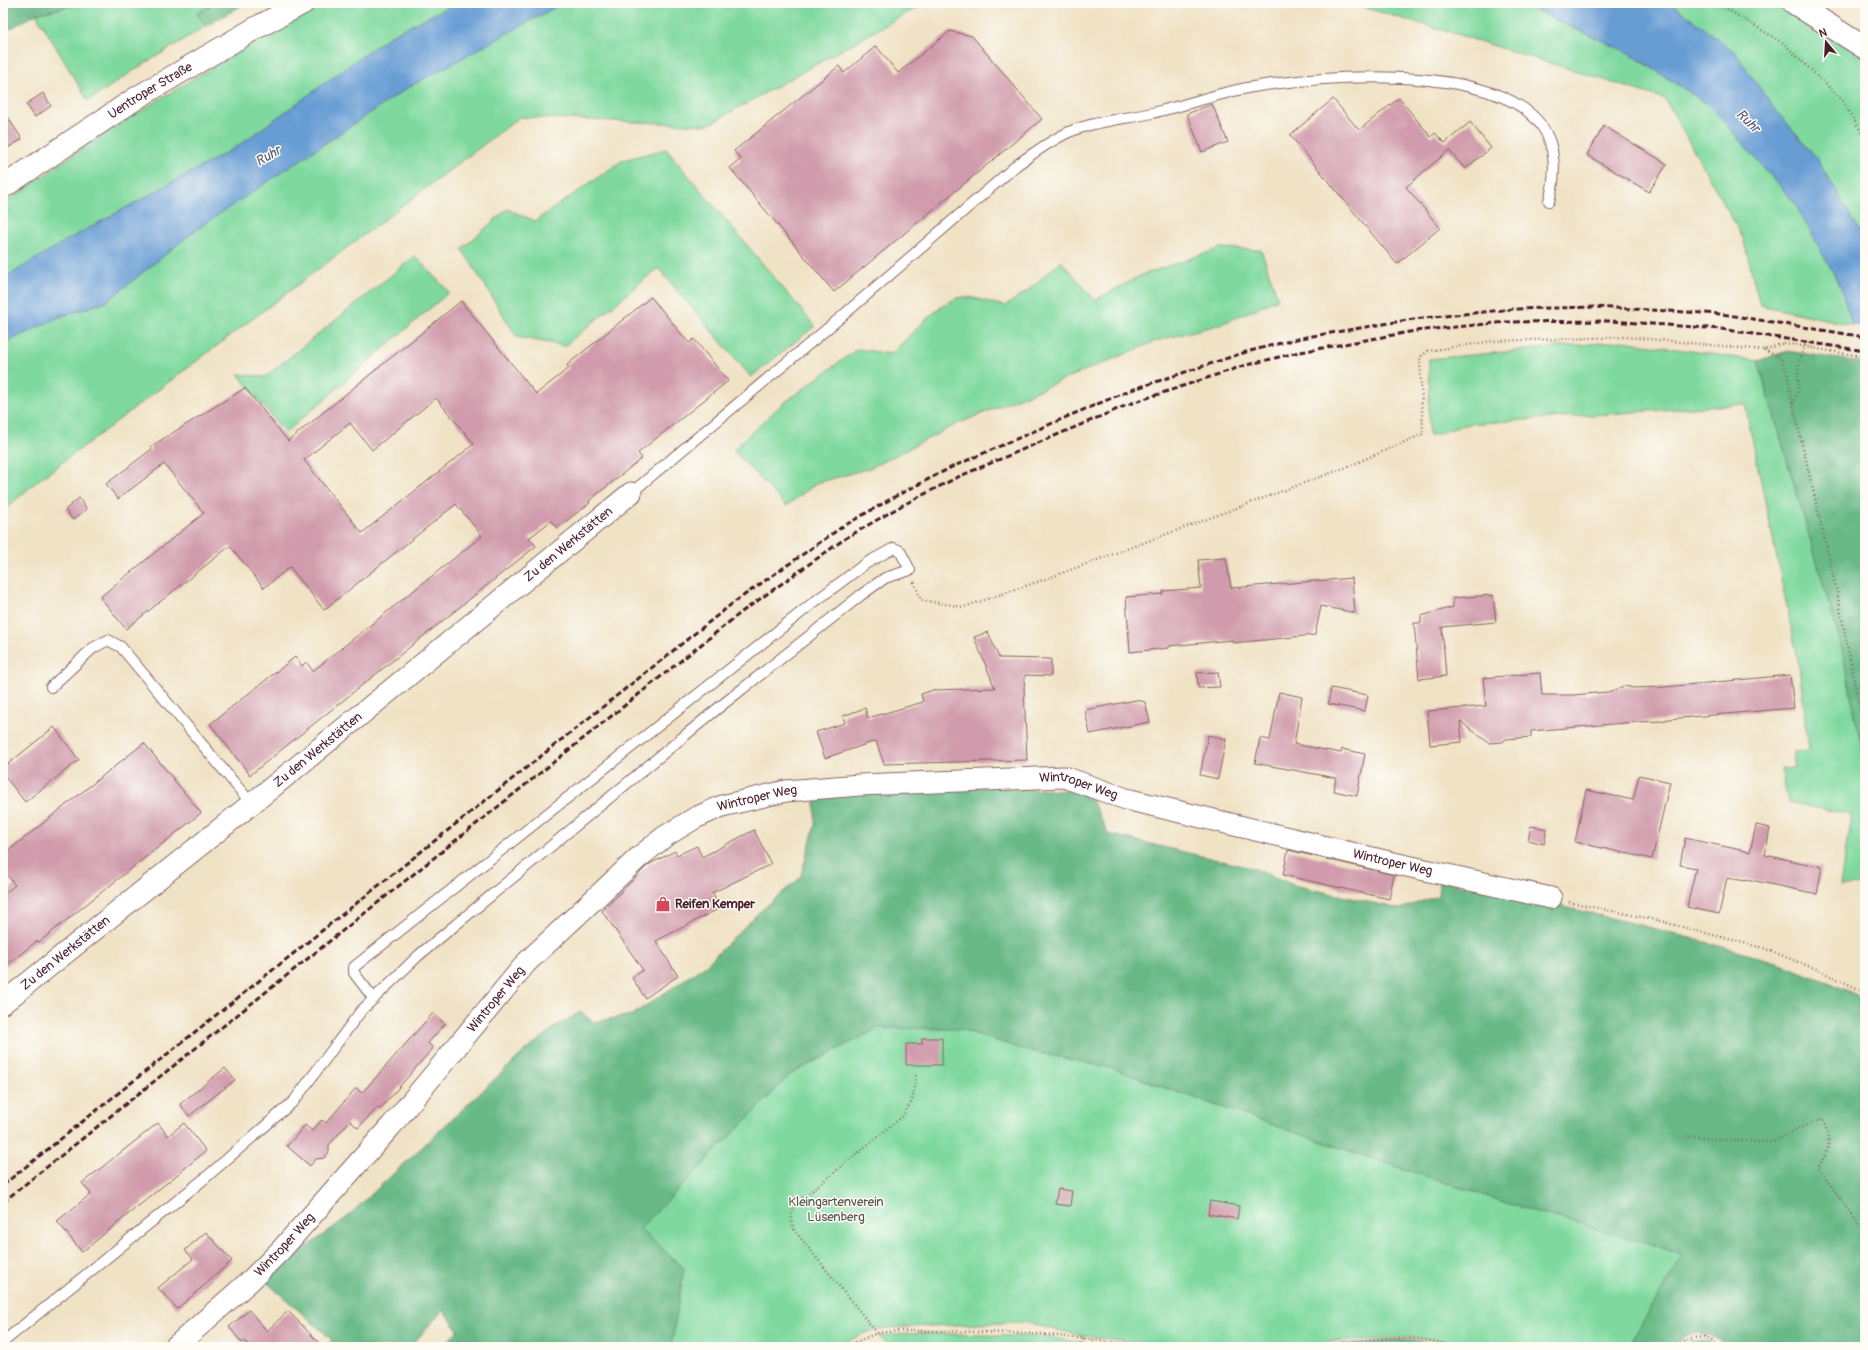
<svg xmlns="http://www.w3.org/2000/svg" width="1868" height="1350" font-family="Pangolin,sans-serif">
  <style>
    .green { fill: #7fd99f; stroke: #647c65 }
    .forest { fill: #67b986; stroke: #586c58 }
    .water { fill: #679dd4; stroke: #585e80 }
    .building { fill: #d09bac; fill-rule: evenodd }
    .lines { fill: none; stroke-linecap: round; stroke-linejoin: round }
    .lane-casing { stroke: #846361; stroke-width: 12 }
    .street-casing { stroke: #846361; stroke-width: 23 }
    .secondary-casing { stroke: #846361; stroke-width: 24 }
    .path { stroke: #846361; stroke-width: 2.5; stroke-dasharray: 1 3; stroke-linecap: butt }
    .lane { stroke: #fff; stroke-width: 10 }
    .street { stroke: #fff; stroke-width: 21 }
    .secondary { stroke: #fff; stroke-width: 22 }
    .rail { stroke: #4a1f2b; stroke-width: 3; stroke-dasharray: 6 3; stroke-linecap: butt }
    .path-bridge { stroke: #846361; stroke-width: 2.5; stroke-dasharray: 1 3; stroke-linecap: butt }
    .labels { text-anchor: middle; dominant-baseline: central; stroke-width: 3; stroke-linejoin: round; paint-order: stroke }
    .street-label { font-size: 13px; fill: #4a1f2b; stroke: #fdfcf7 }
    .poi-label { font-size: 13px; font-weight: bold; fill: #4a1f2b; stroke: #fdfcf7; text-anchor: start }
    .park-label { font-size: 13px; fill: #5a574e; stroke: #fdfcf7 }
    .water-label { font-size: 14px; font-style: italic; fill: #575877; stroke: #fdfcf7 }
  </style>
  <rect width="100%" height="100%" fill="#fdfcf7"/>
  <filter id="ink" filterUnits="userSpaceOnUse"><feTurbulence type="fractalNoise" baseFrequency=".025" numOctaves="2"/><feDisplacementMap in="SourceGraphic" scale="8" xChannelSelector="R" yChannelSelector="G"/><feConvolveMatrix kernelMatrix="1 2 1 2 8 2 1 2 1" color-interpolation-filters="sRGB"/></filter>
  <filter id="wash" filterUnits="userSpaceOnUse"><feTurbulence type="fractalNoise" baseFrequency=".012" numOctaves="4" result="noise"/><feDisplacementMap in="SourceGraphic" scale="16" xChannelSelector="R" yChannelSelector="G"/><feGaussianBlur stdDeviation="0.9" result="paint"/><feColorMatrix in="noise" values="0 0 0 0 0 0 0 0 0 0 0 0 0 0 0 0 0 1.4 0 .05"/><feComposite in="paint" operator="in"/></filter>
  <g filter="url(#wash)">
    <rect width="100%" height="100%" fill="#f0e2c5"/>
    <path class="green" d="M83,3H214L197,14L206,26L139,67L88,101L36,14Z
      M324,3H456L393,34L235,148L67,240L3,279V204L91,142L194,78Z
      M563,3H925L708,125L520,117L35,483L3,511V344L59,317L106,302L197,229L409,87Z
      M1348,3H1518L1629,53L1709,105L1794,202L1840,285L1852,325L1760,305L1743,238L1665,99L1450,32Z
      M1671,3H1794L1865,50V240L1816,157L1796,133Z
      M666,149L815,326L751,377L658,268L565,346L517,337L462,249L507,209L535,221L623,160Z
      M1221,248L1261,250L1278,299L1221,324L1156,341L957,424L870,468L817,483L786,506L733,450L780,406L857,349L892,354C906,339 945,295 966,297C979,298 993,304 1005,306L1026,292L1061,261L1095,300L1142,275Z
      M415,256L449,292L285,433L238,374L265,377Z
      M1623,341L1758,361L1841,644L1865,765V885L1840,886L1851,815L1788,802L1781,769L1795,768L1793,752L1809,751L1799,665L1745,404L1468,424L1429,436V359Z
      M878,1028L961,1029L1022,1049L1115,1069L1160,1086L1367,1157L1541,1214L1652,1244L1683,1256L1628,1347H1463L1448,1342L1418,1338H1392L1259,1347L1164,1345L1084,1336L1022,1322L885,1328L864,1333L838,1347H671L684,1268L639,1229L791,1074Z
      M920,1333L1045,1337L1110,1347H888L879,1336Z"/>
    <path class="forest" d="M3,3H83L36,14L3,33Z
      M214,3H246L206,26L197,14Z
      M1787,351L1865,363V765L1841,644L1758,361Z
      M968,786L1088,792L1108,834L1256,869L1293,885L1400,909L1438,896L1439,881L1510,894L1669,932L1769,960L1833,984L1865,999V1347H1727C1714,1336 1698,1328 1682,1338C1677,1340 1673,1345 1669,1347C1662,1349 1636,1347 1628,1347L1683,1255L1652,1244L1541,1214L1367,1157L1160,1086L1115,1069L1022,1049L961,1029L878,1028L791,1074L640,1229L684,1268L671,1347H443L458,1330L443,1310L410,1347H327L332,1340L263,1279L346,1218L525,1051L558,1025L580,1012L594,1022L632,1015L706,965L758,913L800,878L815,825V796Z
      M1392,1340L1418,1341L1448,1347H1326Z
      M1705,1340L1712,1344L1715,1347H1678L1691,1341Z"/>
    <path class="water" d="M456,3H563L409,87L197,229L106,302L59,317L3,344V279L67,240L235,148L393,34Z
      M1519,3H1671L1734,51L1773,107L1816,157L1865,240V326L1852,325L1840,285L1794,202L1709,105L1629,53Z"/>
    <g id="blocks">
      <path class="building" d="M950,31L972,36L1042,119L834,292L730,168L741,159L734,151L839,66L844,73L876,46L898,73Z
        M43,93L51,106L35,117L26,104Z
        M1399,98L1431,137L1435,133L1445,143L1470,122L1491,148L1465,169L1449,150L1406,187L1440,228L1397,264L1290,135L1333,99L1359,130Z
        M1212,104L1228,142L1202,152L1187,114Z
        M3,110L22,139L3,151Z
        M1604,126L1667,164L1649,192L1587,155Z
        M651,297L689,343L694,339L728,381L638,453L642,458L589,501L590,503L557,528L551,521L529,538L536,546L250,775L210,724L295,657L302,666L306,662L313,671L482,536L456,504L324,610L290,567L264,588L230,546L126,629L100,597L204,513L164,464L118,499L106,484L152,449L150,447L245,388L288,441L461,301L536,394L569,368L567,365ZM436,398L474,444L362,533L304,460L350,423L372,450Z
        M79,498L87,509L73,520L65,510Z
        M1226,558L1231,588L1352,578L1355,613L1321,606L1315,635L1233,643L1232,640L1169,646V648L1130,652L1126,597L1163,594V591L1201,588L1198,560Z
        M1493,595L1496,622L1442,627L1446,676L1419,679L1414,623H1421V616L1453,607V598Z
        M988,632L999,658L1051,659V676L1025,675L1024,688L1027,760L884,764L876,741L825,758L816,732L845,723L843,716L865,708L868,718L923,702L921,694L933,690L995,688L974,637Z
        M1218,672L1220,687L1198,688L1197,673Z
        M1540,673L1542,695H1573L1608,692L1624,686L1634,688L1665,687L1790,675L1794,708L1669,719L1661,721L1636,722L1531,731V737L1506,739L1503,742L1489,743L1460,721L1462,742L1430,745L1427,711L1486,706L1483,678Z
        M1331,688L1368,695L1365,711L1328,704Z
        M1279,692L1302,697L1294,744L1341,753L1342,749L1365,754L1357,796L1334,791L1336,778L1255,763L1260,738L1270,740Z
        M1136,700L1145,702L1150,722L1090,734L1085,710Z
        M54,727L79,760L25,802L3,774V768Z
        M1208,735L1226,739L1218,779L1200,775Z
        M144,743L201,813L39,942L37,941L3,968V895L15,885L3,870V855Z
        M1639,775L1670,782L1652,859L1575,842L1586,790L1633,800Z
        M1756,825L1770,828L1765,855L1822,867L1817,894L1746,879V881L1727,878L1719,914L1687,907L1696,868L1680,865L1685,838L1750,852Z
        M1531,826L1547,829L1544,844L1528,840Z
        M754,830L771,864L712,893L720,908L656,941L678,976L645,998L632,978L643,970L602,911L648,865L675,851L677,855L697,846L702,857Z
        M1288,850L1394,875L1389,899L1283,875Z
        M433,1013L445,1024L428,1043L433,1048L380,1109L378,1107L358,1128L350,1121L329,1145V1152L324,1158L316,1159L310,1166L287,1146L305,1125L312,1131L322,1120L326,1123L356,1088L362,1093Z
        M922,1038H942V1065H906V1044H922Z
        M225,1068L235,1080L189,1116L180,1104Z
        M158,1123L168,1136L184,1123L206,1151L82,1252L57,1221L91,1194L82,1183Z
        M1058,1189L1072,1191L1070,1206L1055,1204Z
        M1210,1201L1239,1206L1237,1219L1208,1214Z
        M206,1232L232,1261L177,1309L158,1288L193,1259L185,1250Z
        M249,1310L267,1331L288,1311L323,1347H250L245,1341L242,1343L229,1327Z"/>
    </g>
  </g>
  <g filter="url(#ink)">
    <use href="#blocks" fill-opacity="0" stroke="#846361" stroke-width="1"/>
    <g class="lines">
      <g class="lane-casing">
        <path id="lane" d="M631,493L840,318L1018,164C1034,153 1051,140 1069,132C1095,121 1125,119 1152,113C1184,106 1215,94 1247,88C1317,75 1494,62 1541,125C1557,146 1556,177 1549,201
          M51,687L93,648L108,640L121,647L251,803
          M3,1342L204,1179L294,1101L361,1011L419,955L717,709L861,595L885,578L910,570L900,551L894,548L865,564L813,603L354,967V973L374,999"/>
      </g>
      <g class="street-casing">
        <g id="street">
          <path id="s1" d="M3,1003L270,789L631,493"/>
          <path id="s2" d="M175,1347L251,1280L281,1250L391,1126L527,962L637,859L664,837L695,818L722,806L786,791L798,790L860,785L1064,777L1126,799L1389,862L1551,898"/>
        </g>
      </g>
      <g class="secondary-casing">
        <g id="secondary">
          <path d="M1794,3L1865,48"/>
          <path id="s3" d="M3,187L138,97L254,29L303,3"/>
        </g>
      </g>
      <path class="path" d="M1717,3L1783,43L1842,100L1865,138
        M1859,3L1865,7
        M1764,350L1781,358L1787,372L1793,405L1837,592L1865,736
        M1793,404C1802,388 1796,378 1799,363C1801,355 1805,346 1808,339
        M914,582L921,600L964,607L1046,579L1347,467L1423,434L1420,357L1428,351L1493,341L1627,337L1764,350L1784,343
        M1569,902L1656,920L1763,948L1816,969L1865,992
        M1686,1136L1731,1141L1773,1142L1796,1129L1823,1119C1831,1143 1831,1145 1818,1168L1860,1226L1865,1230
        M877,1333L795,1231C787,1216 793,1208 804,1197L903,1116L912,1101L916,1075
        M844,1347L877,1333L897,1331H945L1041,1334L1157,1347
        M1079,1347L1084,1339
        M1298,1347C1346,1345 1407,1329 1453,1347
        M1674,1347C1686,1338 1708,1331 1717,1347"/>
      <use href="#lane" class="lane"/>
      <use href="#street" class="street"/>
      <use href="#secondary" class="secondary"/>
      <path class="rail" d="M3,1185L733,603L842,527L896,496L952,467L1071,415L1131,390L1246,352L1301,338L1414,319L1513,309L1595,307L1722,314L1865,337
        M3,1202L743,611L846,538L901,506L958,477L1132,403L1243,366L1295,353L1415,331L1506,322L1611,321L1721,329L1865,351"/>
      <path class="path-bridge" d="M1784,343L1865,357"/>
    </g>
  </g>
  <defs>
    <g id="shop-bare" transform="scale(1.2)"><path d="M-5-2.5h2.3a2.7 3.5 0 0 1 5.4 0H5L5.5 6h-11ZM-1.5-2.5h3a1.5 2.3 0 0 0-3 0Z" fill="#d1495b" stroke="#fdfcf7" stroke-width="2.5" paint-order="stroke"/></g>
  </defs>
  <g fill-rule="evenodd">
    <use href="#shop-bare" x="663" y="904"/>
  </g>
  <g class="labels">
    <g class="street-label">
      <text stroke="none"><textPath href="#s3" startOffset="176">Uentroper Straße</textPath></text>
      <text stroke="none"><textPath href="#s1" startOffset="728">Zu den Werkstätten</textPath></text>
      <text stroke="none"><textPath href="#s1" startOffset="404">Zu den Werkstätten</textPath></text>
      <text stroke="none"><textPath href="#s2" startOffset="1134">Wintroper Weg</textPath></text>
      <text stroke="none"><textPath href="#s2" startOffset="810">Wintroper Weg</textPath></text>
      <text stroke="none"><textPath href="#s2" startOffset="1458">Wintroper Weg</textPath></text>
      <text stroke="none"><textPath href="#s1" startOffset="80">Zu den Werkstätten</textPath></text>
      <text stroke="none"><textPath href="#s2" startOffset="474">Wintroper Weg</textPath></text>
      <text stroke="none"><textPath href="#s2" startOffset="150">Wintroper Weg</textPath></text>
    </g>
    <g class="poi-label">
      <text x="675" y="904">Reifen Kemper</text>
    </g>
    <g class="park-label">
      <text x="836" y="1202">Kleingartenverein<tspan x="836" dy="15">Lüsenberg</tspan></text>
    </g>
    <g class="water-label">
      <text transform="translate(1748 121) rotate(44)">Ruhr</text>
      <text transform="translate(268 156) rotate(-31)">Ruhr</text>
    </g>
  </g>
  <rect width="1868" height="1350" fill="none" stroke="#fdfcf7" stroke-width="16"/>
  <g transform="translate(1826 42) rotate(342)" stroke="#fdfcf7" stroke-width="3" paint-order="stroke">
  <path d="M0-3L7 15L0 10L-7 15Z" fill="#4a1f2b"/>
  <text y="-6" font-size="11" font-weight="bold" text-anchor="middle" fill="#4a1f2b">N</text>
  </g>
</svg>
